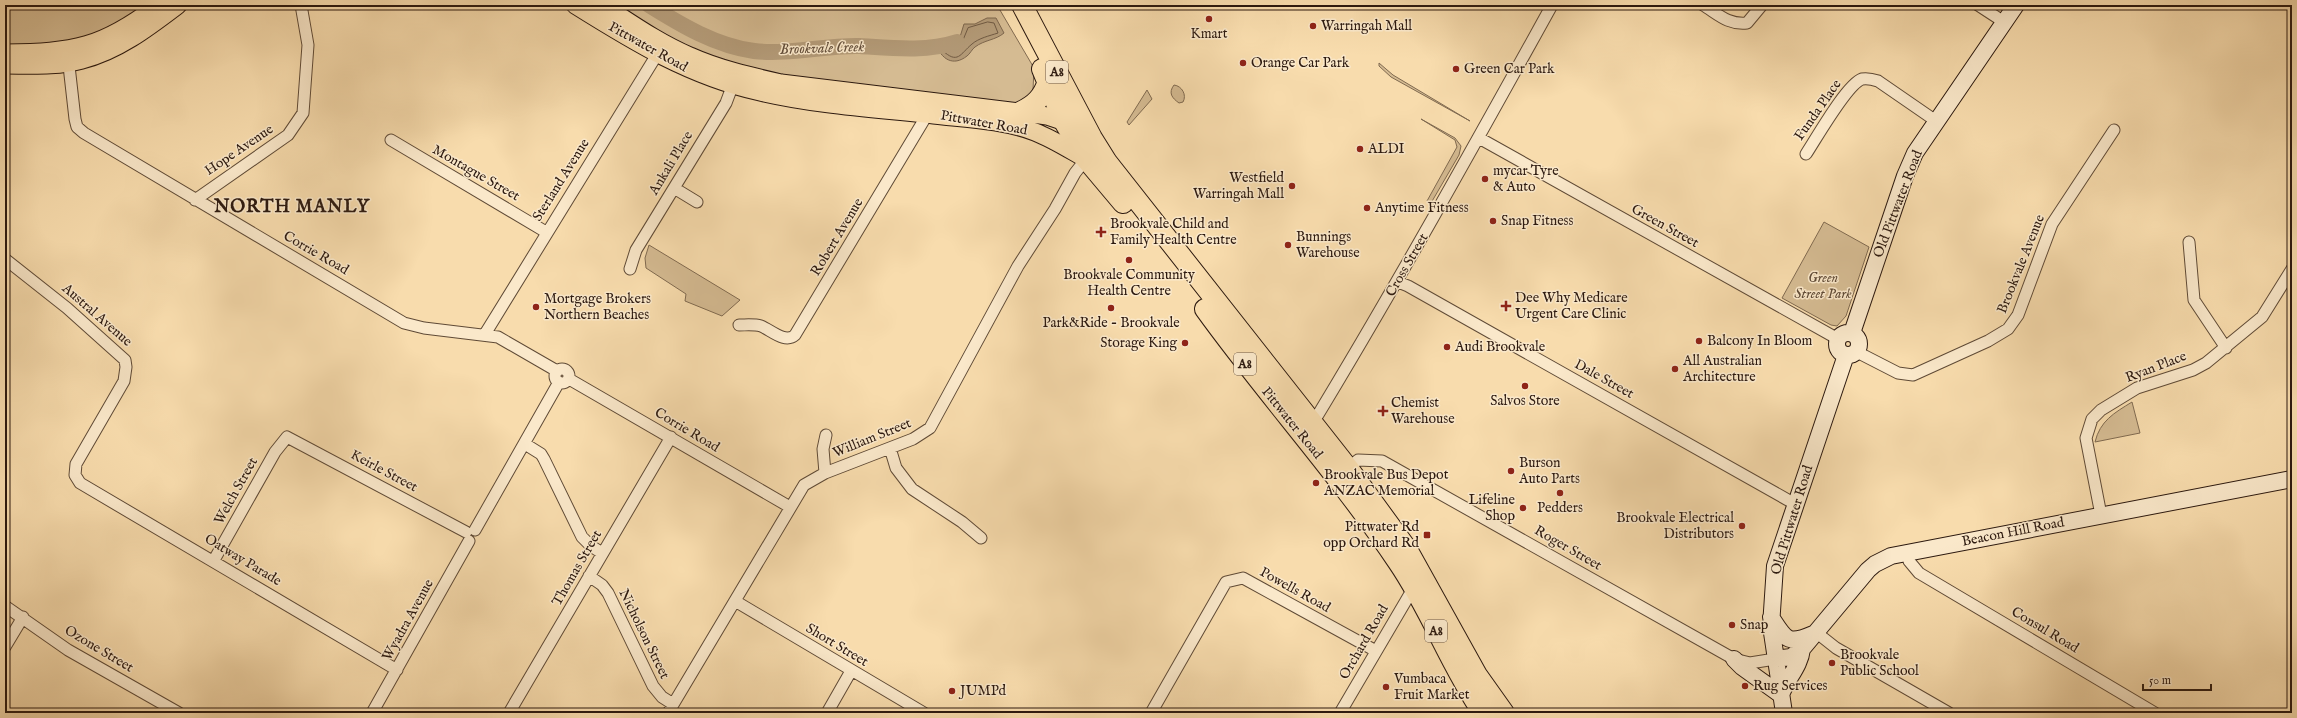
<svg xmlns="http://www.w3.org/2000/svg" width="2297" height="718" font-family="'IM FELL English',serif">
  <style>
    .green { fill: #d5bb92; stroke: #806a50 }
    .water { fill: #b39a77; stroke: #7d664d }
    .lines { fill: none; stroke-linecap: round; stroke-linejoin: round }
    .shore { stroke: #705a43; stroke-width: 1 }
    .river { stroke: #b39a77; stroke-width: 16 }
    .street-casing { stroke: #5f4a36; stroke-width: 13 }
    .secondary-casing { stroke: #2c190f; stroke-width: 18 }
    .primary-casing { stroke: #2c190f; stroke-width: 19 }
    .highway-casing { stroke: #2c190f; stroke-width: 22 }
    .street { stroke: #fae8ca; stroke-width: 11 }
    .secondary { stroke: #fae8ca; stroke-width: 16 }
    .primary { stroke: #f8dcad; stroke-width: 17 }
    .highway { stroke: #f8dcad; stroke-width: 20 }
    .poi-dot { fill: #8f2418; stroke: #fae8ca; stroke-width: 1.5 }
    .labels { text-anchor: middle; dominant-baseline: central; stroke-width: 3; stroke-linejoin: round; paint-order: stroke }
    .shield { fill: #fae8ca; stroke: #6a5747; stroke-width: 1 }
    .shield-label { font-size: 13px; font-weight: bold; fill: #2c190f }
    .poi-label { font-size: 14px; fill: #2c190f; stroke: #fae8ca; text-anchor: start }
    .street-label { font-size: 14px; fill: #2c190f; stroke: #fae8ca }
    .park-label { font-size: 14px; font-style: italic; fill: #5f4a36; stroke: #fae8ca }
    .water-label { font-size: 15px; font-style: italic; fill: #624d39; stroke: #fae8ca }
    .district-label { font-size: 18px; font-weight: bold; letter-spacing: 1px; fill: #2c190f; stroke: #fae8ca }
  </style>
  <rect width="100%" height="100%" fill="#f8dcad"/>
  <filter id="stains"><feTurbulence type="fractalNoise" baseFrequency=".005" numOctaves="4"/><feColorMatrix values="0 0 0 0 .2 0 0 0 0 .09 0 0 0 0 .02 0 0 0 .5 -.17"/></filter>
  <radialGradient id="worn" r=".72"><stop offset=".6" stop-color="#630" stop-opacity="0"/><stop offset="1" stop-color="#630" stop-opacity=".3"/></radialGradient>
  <path class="green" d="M5,5H151L98,35L71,42L5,46Z
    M612,5H997L1034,68L1033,90L1025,100L1014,103L780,78L713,60L669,41Z
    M1379,63L1393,75L1470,121L1391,77L1379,66Z
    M1174,85C1182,86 1187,95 1183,102L1179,103C1172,98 1168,93 1174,85Z
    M1147,90L1152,99L1129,125L1127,122Z
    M1421,119L1455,138L1461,146L1459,155L1431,203L1427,201L1457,147L1455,140Z
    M1824,222L1869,247L1846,316L1837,326L1831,325L1782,298Z
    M649,245L740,300L722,316L685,301L686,294L646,268L645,258Z
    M2132,402L2140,433L2095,442C2100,421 2114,413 2132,402Z"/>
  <path class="water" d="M987,18H996L1004,33C996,40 984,40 975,47C972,49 970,54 967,56C953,67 941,59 936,44L960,37L964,24H975Z"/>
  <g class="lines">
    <path class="shore" d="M988,22L994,23L998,33C989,36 979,38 972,44C960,54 958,65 942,50L943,46L963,40L968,28Z"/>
    <path class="river" d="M649,5C681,25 716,46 754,51C789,55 825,45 860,46C892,48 926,52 957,42"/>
    <g class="street-casing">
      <path id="street" d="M1703,5C1718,14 1728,25 1747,23L1762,5
        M1978,5L2004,22
        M68,57L75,119L77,127L84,133L404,323L424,328L498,337L557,371
        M1479,138L1838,339
        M391,140L546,232
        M1806,154C1816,139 1847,84 1862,79C1868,78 1872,79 1878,81L1936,121
        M674,188L697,202
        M195,200L288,135L303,113L308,45L301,5
        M2189,242L2194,300L2226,348
        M5,259L67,308L125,360L126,367L124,381L76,464L75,475L80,483L397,670
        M630,269L636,250L726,103L735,79
        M1398,282L1408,286L1795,504
        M739,325C746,325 754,324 761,326C771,330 785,344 795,335L930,110
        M485,334L661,48
        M1857,352L1898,373L1913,375L1988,341L2008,329L2018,315L2052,224L2114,130
        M555 376a7 7 0 1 1 14 0a7 7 0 1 1-14 0Z
        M569,379L790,507
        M1313,423C1396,286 1474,146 1552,5
        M525,444L541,454L544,459L582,537L591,546L602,553
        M890,448L896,468L912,489L962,522L981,538
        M1348,468L1358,460L1382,461L1734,659L1750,663L1775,659
        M825,473L823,449L826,435
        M2101,515L2086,438L2092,419L2101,410L2137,388L2193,370L2206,363L2262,317L2292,269
        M475,530L559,382
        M1907,552L1909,561L1919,573L2155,713
        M214,560L275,452L287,437L466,532
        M589,576L602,585L608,593L653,686L662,697L673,704
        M735,601L924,713
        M5,606L68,650L179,713
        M1817,633L1836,648L1949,713
        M5,647L23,617
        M372,713L469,541
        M509,713L671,437
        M668,713L804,485L825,473L913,439L930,428L1018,266L1055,209L1075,173L1086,159
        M827,713L851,671
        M1151,713L1226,582L1243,578L1376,651
        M1340,713L1414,587"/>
    </g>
    <g class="secondary-casing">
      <path id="secondary" d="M1837 344a11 11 0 1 1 22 0a11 11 0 1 1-22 0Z
        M1852,333L1905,176L1915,153L2016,5
        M1771,617C1786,640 1787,645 1813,634
        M1734,659L1742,667L1781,695
        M1775,659L1791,657L1802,649L1868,570L1875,564L1891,556L2292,479
        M1781,695C1787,678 1800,667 1802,649
        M1784,713L1771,626L1775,566L1846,355"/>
    </g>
    <g class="primary-casing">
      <path id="primary" d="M575,5C634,42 691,77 760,92C820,106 883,109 943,116C974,119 1006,121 1035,132C1053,139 1070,150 1086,159
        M603,5C631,23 659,43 690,56C719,69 750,76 781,83L1020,112L1047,116L1071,124
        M5,53C74,52 102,48 158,5
        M5,65C30,65 57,67 82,60C118,51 149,27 178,5"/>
    </g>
    <g class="highway-casing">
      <path id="highway" d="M1022,5L1092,138L1107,162L1348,468L1407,549L1477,675L1504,713
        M1042,69L1063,120L1086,159L1123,203
        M1020,112C1035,105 1043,97 1048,81
        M1205,309C1267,395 1339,474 1398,562C1431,610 1450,665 1483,713"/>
    </g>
    <use href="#street" class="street"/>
    <use href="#secondary" class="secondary"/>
    <use href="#primary" class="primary"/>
    <use href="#highway" class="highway"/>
  </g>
  <g class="poi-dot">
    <circle cx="1209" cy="19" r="4"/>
    <circle cx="1313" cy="26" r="4"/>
    <circle cx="1243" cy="63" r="4"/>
    <circle cx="1456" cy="69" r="4"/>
    <circle cx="1360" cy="149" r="4"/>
    <circle cx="1485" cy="179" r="4"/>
    <circle cx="1292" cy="186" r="4"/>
    <circle cx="1367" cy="208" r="4"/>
    <circle cx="1493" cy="221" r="4"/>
    <path d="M1099 226h4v4h4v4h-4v4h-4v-4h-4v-4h4z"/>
    <circle cx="1288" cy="245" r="4"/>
    <circle cx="1129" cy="260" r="4"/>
    <path d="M1504 300h4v4h4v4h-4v4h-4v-4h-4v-4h4z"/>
    <circle cx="536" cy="307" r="4"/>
    <circle cx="1111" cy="308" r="4"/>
    <circle cx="1699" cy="341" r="4"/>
    <circle cx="1185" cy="343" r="4"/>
    <circle cx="1447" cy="347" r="4"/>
    <circle cx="1675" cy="369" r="4"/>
    <circle cx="1525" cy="386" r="4"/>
    <path d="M1381 405h4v4h4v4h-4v4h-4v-4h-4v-4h4z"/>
    <circle cx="1511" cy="471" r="4"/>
    <circle cx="1316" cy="483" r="4"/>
    <circle cx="1560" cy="493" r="4"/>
    <circle cx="1523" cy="508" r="4"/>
    <circle cx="1742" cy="526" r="4"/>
    <rect x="1423" y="531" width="8" height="8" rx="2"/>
    <circle cx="1732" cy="625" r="4"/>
    <circle cx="1832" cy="663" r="4"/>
    <circle cx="1745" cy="686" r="4"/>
    <circle cx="1386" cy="687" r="4"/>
    <circle cx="952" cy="691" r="4"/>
  </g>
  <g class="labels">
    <g class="shield">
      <rect x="1046" y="61" width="22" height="22" rx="3"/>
      <rect x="1234" y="353" width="22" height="22" rx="3"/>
      <rect x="1425" y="620" width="22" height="22" rx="3"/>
    </g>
    <g class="shield-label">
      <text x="1057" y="72">A8</text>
      <text x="1245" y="364">A8</text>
      <text x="1436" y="631">A8</text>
    </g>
    <g class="poi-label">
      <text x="1321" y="26">Warringah Mall</text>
      <text x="1209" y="34" text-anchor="middle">Kmart</text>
      <text x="1251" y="63">Orange Car Park</text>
      <text x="1464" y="69">Green Car Park</text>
      <text x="1368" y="149">ALDI</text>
      <text x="1493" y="171">mycar Tyre<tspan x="1493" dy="16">&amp; Auto</tspan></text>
      <text x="1284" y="178" text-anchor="end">Westfield<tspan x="1284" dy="16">Warringah Mall</tspan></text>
      <text x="1375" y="208">Anytime Fitness</text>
      <text x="1501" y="221">Snap Fitness</text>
      <text x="1110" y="224">Brookvale Child and<tspan x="1110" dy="16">Family Health Centre</tspan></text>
      <text x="1296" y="237">Bunnings<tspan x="1296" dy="16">Warehouse</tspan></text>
      <text x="1129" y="275" text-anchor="middle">Brookvale Community<tspan x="1129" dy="16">Health Centre</tspan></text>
      <text x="1515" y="298">Dee Why Medicare<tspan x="1515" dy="16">Urgent Care Clinic</tspan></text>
      <text x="544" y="299">Mortgage Brokers<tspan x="544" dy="16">Northern Beaches</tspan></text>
      <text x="1111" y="323" text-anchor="middle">Park&amp;Ride - Brookvale</text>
      <text x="1707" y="341">Balcony In Bloom</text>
      <text x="1177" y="343" text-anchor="end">Storage King</text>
      <text x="1455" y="347">Audi Brookvale</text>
      <text x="1683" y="361">All Australian<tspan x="1683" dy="16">Architecture</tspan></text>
      <text x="1525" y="401" text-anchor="middle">Salvos Store</text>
      <text x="1391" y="403">Chemist<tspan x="1391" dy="16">Warehouse</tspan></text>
      <text x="1519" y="463">Burson<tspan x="1519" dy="16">Auto Parts</tspan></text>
      <text x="1324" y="475">Brookvale Bus Depot<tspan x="1324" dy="16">ANZAC Memorial</tspan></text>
      <text x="1515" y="500" text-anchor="end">Lifeline<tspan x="1515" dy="16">Shop</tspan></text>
      <text x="1560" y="508" text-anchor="middle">Pedders</text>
      <text x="1734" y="518" text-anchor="end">Brookvale Electrical<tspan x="1734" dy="16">Distributors</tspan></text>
      <text x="1419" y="527" text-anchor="end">Pittwater Rd<tspan x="1419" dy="16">opp Orchard Rd</tspan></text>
      <text x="1740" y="625">Snap</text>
      <text x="1840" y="655">Brookvale<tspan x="1840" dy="16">Public School</tspan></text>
      <text x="1394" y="679">Vumbaca<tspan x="1394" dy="16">Fruit Market</tspan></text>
      <text x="1753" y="686">Rug Services</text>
      <text x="960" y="691">JUMPd</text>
    </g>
    <g class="street-label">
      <text transform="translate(648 47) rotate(29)">Pittwater Road</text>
      <text transform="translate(1818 110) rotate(-55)">Funda Place</text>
      <text transform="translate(984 123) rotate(10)">Pittwater Road</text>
      <text transform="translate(239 150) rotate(-34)">Hope Avenue</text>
      <text transform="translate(671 163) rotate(-59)">Ankali Place</text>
      <text transform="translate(476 173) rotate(30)">Montague Street</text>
      <text transform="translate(561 180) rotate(-58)">Sterland Avenue</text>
      <text transform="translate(1898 204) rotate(-69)">Old Pittwater Road</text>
      <text transform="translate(1665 226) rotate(29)">Green Street</text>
      <text transform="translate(837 237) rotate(-59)">Robert Avenue</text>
      <text transform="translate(316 253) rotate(30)">Corrie Road</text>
      <text transform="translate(2021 264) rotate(-68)">Brookvale Avenue</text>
      <text transform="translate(1407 265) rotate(-60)">Cross Street</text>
      <text transform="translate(97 315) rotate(41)">Austral Avenue</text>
      <text transform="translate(2156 367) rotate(-21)">Ryan Place</text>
      <text transform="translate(1604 379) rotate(29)">Dale Street</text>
      <text transform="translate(1292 423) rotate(51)">Pittwater Road</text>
      <text transform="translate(687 430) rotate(31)">Corrie Road</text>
      <text transform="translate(872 438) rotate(-22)">William Street</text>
      <text transform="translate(384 471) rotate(28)">Keirle Street</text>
      <text transform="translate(236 491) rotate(-61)">Welch Street</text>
      <text transform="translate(1792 520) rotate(-73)">Old Pittwater Road</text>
      <text transform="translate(2013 532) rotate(-11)">Beacon Hill Road</text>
      <text transform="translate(1568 548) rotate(30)">Roger Street</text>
      <text transform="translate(243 560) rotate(31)">Oatway Parade</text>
      <text transform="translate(577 568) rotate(-60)">Thomas Street</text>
      <text transform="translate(1295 590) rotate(29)">Powells Road</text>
      <text transform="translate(408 620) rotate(-61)">Wyadra Avenue</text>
      <text transform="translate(2045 630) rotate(31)">Consul Road</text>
      <text transform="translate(644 634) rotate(64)">Nicholson Street</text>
      <text transform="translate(1364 642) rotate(-60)">Orchard Road</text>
      <text transform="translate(837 645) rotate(31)">Short Street</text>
      <text transform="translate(99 649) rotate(31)">Ozone Street</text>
    </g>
    <g class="park-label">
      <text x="1823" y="278">Green<tspan x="1823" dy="16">Street Park</tspan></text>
    </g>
    <g class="water-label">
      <text transform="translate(822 48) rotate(-2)">Brookvale Creek</text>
    </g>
    <g class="district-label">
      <text x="292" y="207">NORTH MANLY</text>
    </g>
  </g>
  <rect width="2297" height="718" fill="none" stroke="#f8dcad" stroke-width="20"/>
  <rect x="6" y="6" width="2285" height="706" fill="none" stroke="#2c190f" stroke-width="2"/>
  <rect x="10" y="10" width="2277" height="698" fill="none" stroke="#2c190f"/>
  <path d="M2143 684v6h68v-6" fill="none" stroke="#2c190f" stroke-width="2"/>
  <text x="2149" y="684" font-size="12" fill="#2c190f" stroke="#fae8ca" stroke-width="3" paint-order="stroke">50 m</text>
  <rect width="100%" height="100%" filter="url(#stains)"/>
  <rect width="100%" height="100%" fill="url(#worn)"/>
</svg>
